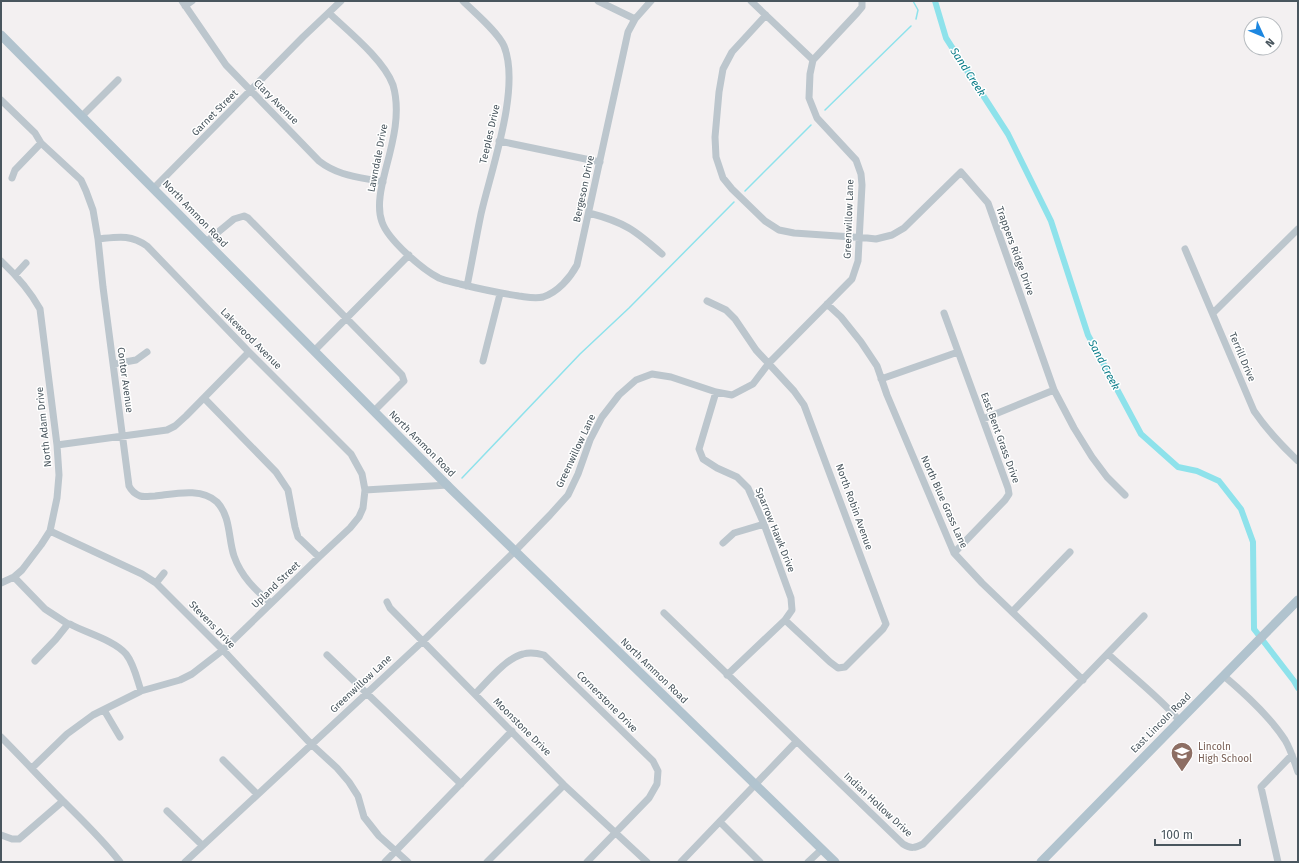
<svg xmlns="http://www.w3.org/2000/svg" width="1299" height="863" font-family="'Fira Sans',sans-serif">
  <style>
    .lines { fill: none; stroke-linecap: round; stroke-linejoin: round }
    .stream { stroke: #8ee2eb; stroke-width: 1.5 }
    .canal { stroke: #8ee2eb; stroke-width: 6 }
    .minor { stroke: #bcc6cd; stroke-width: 7 }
    .major { stroke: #b1c3ce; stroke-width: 9 }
    .labels { text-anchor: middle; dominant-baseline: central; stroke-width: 3; stroke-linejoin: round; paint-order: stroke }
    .street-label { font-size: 10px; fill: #49565e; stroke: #fff }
    .education-label { font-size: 10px; fill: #785e54; stroke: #fff; text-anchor: start }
    .water-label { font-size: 11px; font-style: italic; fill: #0f7f8b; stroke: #fff }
  </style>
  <rect width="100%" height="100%" fill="#f3f0f1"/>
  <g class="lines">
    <path class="stream" d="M913,1L918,10L916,19
      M825,110L911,26
      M745,191L811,125
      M462,478L580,354L629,308L734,202"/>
    <path class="canal" d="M935,1L946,38L1008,134L1051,221L1088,335L1141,434L1178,467L1197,471L1219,481L1241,509L1253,542L1254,629L1294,681L1298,688"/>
    <path class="minor" d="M182,1L226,65L319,161C338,176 359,177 383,182
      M463,1C475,13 498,32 504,46C521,88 491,170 481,214C476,238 472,262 467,286
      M598,1L635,19
      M751,1L813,60
      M185,6L192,1
      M329,13C348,31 384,60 393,85C401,112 393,142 386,168C382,184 376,206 382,222C388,240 423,270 439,278C446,281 453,282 460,284C480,289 499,293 519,296C527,297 535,299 543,297C558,292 570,278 577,265L628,32L635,19L651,1
      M766,15L732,52L723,69L719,92L715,137L716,157L723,178L732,189L765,221L779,230L794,233L867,238L876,239L892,235L904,228L961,172L988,203L1054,390L1074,428L1092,457L1107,477L1125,495
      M1,100L35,133L41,143L81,180L86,191L93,210L98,239L103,287L129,486C131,490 135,494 140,496C144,497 151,496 155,496C174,494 201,487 217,502C231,517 228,538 234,556C241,576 255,590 271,603
      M82,116L118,80
      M499,141L600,162
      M12,178L15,170L41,143
      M154,188L303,37L341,1
      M589,213C624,222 635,230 662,254
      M206,242L234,219L244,216L248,218L402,375L404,381L374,411
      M1185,249L1254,411C1267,430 1281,445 1298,461
      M1,261C16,275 30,291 40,309L57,445L59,475L57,498L50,531L41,545L22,570L14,577L1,583
      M15,275L26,263
      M707,301L726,310L735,319L756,350L794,391L804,405L886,624L883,629L845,667L838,668L830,662L785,620
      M827,304L841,317L861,342L877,366L887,395L954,553L982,583L1083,680
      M944,313L1008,488L1009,494L1005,500L954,553
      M1213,313L1298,229
      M314,351L409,255
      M483,361L500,294
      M114,364L136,360L147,352
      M881,379L958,352
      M716,392L699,449L703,459L717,468L737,477L748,488L764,524L791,598L792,610L785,620L727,675
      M204,398L276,472L288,490L295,527L298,537L319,557
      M983,419L1054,390
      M57,445L167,430L175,426L186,416L249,352
      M365,490L448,485
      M50,531L142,574L156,583L223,650L311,744L337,768L349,782L358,796L364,817L379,836L408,862
      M723,543L734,533L764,524
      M14,577L45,609L68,624
      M156,583L164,573
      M387,602L390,608L564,785L647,862
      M1012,612L1070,552
      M664,613L903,844C911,849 915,848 923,844L1144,616
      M1108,654C1132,676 1158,696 1179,720
      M327,655L461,784
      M35,661L56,639L68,624H70C86,633 114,640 126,654C134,664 137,679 141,691
      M1224,676C1244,693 1271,718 1285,740C1291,750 1294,761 1298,772
      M475,694C487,682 506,658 523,654C530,652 537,653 544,655L653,761L658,771L657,784L649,798L587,862
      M104,710L120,737
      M1,737C22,758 42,780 63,801C83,821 103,840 120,862
      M223,760L257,794
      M32,768L67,734L93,715L141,691L180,680L192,674L223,650L319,557L350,528L359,517L363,508L365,490L362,474L351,454L249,352L147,246C130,234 118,237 98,239
      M167,811L202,845
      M720,822L760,862
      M1,835L12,839H19L63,801
      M185,862L423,641L515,551L550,515L568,495L578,474L590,440L602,417L619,395L636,380L652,374L671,377L716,392L732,395L753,384L769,363L852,279L858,261L862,185L861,174L856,160L817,118L809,98L810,74L813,60L857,13L862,7V1
      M385,862L512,731
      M487,862L564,785
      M681,862L796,742
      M808,862L822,849
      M1278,862L1261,787L1292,755"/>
    <path class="major" d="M1,35L451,489L835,862
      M1041,862L1298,600"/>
  </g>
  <defs>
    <g id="school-pin" transform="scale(1.15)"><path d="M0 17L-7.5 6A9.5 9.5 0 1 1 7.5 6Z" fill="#8d6e63" stroke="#fff"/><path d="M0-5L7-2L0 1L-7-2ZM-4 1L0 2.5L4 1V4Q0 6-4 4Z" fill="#fff"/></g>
  </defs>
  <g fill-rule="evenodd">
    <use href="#school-pin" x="1182" y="753"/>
  </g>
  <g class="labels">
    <g class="street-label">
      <text transform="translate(276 102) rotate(45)">Clary Avenue</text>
      <text transform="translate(215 113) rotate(-45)">Garnet Street</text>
      <text transform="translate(490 134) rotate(-77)">Teeples Drive</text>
      <text transform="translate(378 158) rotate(-79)">Lawndale Drive</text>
      <text transform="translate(584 189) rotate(-78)">Bergeson Drive</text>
      <text transform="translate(195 214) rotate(46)">North Ammon Road</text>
      <text transform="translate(849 219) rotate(-88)">Greenwillow Lane</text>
      <text transform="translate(1015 251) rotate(70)">Trappers Ridge Drive</text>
      <text transform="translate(251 339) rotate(45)">Lakewood Avenue</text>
      <text transform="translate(1242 357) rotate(67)">Terrill Drive</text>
      <text transform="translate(125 380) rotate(82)">Contor Avenue</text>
      <text transform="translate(44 427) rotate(-96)">North Adam Drive</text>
      <text transform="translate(1000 438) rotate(70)">East Bent Grass Drive</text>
      <text transform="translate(422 444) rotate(45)">North Ammon Road</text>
      <text transform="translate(576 451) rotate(-65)">Greenwillow Lane</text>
      <text transform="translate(944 502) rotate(66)">North Blue Grass Lane</text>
      <text transform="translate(854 507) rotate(70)">North Robin Avenue</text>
      <text transform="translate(775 530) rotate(68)">Sparrow Hawk Drive</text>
      <text transform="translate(276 585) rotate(-44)">Upland Street</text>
      <text transform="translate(212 625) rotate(46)">Stevens Drive</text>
      <text transform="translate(654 671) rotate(44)">North Ammon Road</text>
      <text transform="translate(361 684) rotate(-43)">Greenwillow Lane</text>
      <text transform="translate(607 702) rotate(45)">Cornerstone Drive</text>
      <text transform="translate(1161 723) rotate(-45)">East Lincoln Road</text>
      <text transform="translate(522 727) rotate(45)">Moonstone Drive</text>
      <text transform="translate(878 805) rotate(43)">Indian Hollow Drive</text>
    </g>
    <g class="education-label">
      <text x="1198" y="747">Lincoln<tspan x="1198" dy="12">High School</tspan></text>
    </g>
    <g class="water-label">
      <text transform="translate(968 72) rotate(57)">Sand Creek</text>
      <text transform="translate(1104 365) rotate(62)">Sand Creek</text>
    </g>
  </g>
  <rect width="1299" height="863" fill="none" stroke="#49565e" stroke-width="4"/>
  <g transform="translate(1263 36) rotate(134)"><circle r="19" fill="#ffffff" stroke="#b6bbbf"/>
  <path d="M0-3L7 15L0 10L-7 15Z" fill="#1d87e0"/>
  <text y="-6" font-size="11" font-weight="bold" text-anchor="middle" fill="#49565e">N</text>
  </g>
  <path d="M1155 839v6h85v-6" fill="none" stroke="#49565e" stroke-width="2"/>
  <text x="1161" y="839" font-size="12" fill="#49565e" stroke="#ffffff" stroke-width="3" paint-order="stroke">100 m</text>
</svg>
